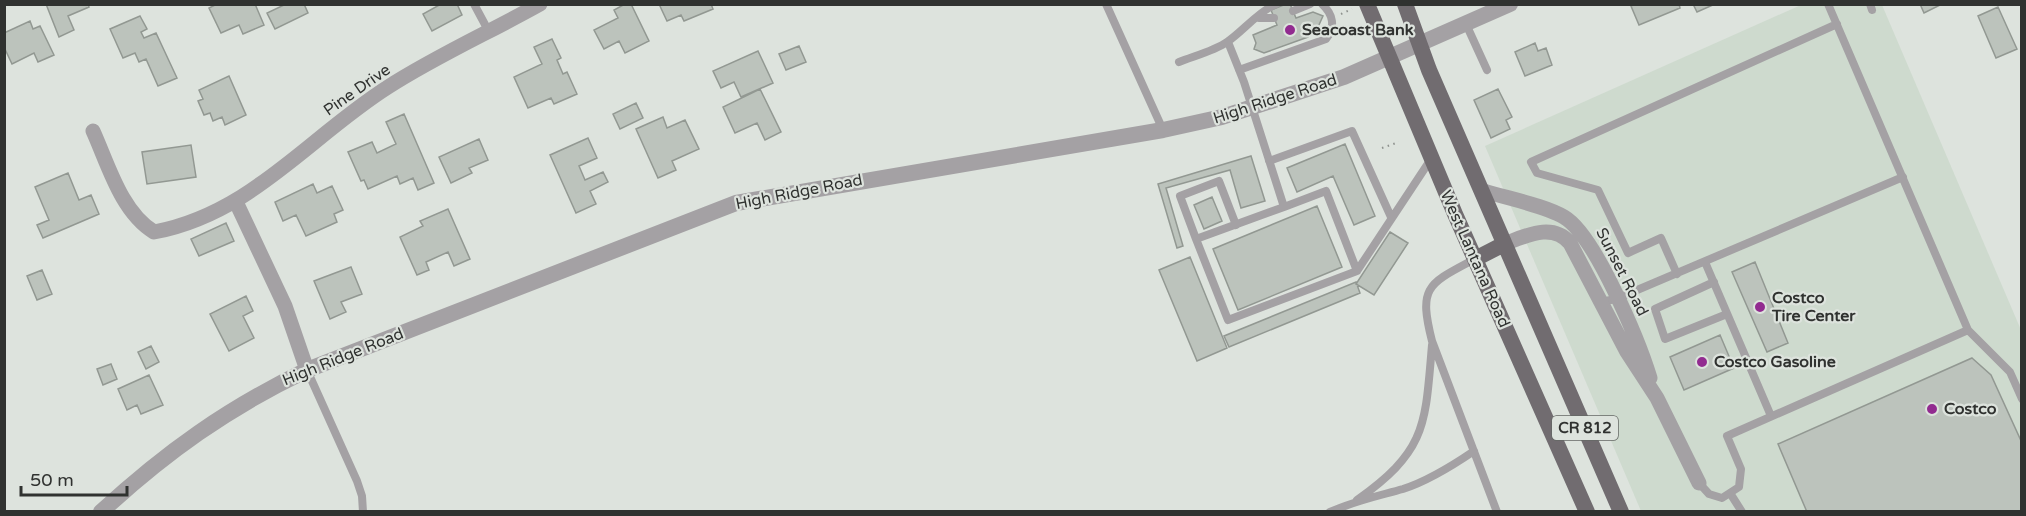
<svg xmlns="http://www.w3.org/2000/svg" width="2026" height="516" font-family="'Varela Round',sans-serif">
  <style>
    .built { fill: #cedace }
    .building { fill: #bcc3bc; stroke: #929892; stroke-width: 1.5 }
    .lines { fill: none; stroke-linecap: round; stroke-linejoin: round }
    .path { stroke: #8e928e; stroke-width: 2; stroke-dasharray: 1.5 4.5; stroke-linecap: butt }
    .service { stroke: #a4a1a4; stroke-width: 8 }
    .minor { stroke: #a4a1a4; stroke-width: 15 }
    .tertiary { stroke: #a4a1a4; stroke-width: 16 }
    .primary { stroke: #716c70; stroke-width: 16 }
    .poi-dot { fill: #922b90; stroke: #dde3dd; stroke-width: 2 }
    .labels { text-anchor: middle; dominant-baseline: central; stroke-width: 4.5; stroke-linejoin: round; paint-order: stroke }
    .shield { fill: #dde3dd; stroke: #646764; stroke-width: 1.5 }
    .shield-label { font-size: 15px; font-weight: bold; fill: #303230 }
    .poi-label { font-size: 16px; font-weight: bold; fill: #303230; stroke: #dde3dd; text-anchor: start }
    .street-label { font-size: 16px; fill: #303230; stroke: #dde3dd }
  </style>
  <rect width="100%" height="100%" fill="#dde3dd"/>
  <path class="built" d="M1801,5H1882L2021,330V511H1641L1485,146Z"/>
  <path class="building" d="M46,4H88L89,7L68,16L74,30L59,37Z
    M217,4H255L264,25L243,34L239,25L221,33L209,8Z
    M286,4H304L308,13L275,29L267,13Z
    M441,4H457L462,15L432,31L423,14Z
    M625,4H631L649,41L625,53L619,41L604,49L594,30L618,18L614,10Z
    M659,4H711L713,9L684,21L681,15L667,21Z
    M1286,4H1290L1296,18L1313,12L1323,16L1318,27L1308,37L1264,53L1254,49L1256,43L1253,35L1277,25L1271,10Z
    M1635,4H1679L1680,8L1639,25L1631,6Z
    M1693,4H1715L1697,12Z
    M1920,4H1942L1924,13Z
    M1998,7L2017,49L1996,58L1978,16Z
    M140,16L147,29L141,32L144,38L156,33L177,78L158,86L146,59L139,62L135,53L123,58L110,29Z
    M30,21L33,29L40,26L54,55L38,62L34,53L12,64L4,47V33Z
    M552,39L561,58L557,60L563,74L567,72L577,94L554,104L551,98L528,108L514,77L542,64L534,47Z
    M1535,43L1538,51L1546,48L1552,65L1525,76L1515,52Z
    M799,46L806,62L786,70L779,54Z
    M758,51L773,83L741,97L734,82L721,88L713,71Z
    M229,76L246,115L225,125L222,117L213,121L210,113L204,115L198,101L203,99L199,90Z
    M760,89L781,132L765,140L757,123L735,133L723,107Z
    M1498,89L1512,117L1506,120L1510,129L1491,138L1474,100Z
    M636,103L643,118L620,129L613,114Z
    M404,114L434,183L418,190L413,178L400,184L397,176L368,189L364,180L361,181L348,152L372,142L377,153L396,144L386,122Z
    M663,117L667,128L685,120L699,149L672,161L676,170L658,178L636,129Z
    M588,138L597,158L579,166L585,180L603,172L608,182L590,191L596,204L576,213L550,155Z
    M479,139L488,160L469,168L472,173L451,183L439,157Z
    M1345,144L1375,216L1354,225L1333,176L1297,192L1287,168Z
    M191,145L196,177L147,184L142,152Z
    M1251,156L1265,201L1241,208L1230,170L1166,188L1183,246L1177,248L1158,184Z
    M68,173L79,200L91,195L99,214L43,238L37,225L49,220L35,187Z
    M313,184L317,193L332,186L343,210L334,214L337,222L306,236L296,215L283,221L275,202Z
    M1212,197L1222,221L1204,229L1194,205Z
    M1317,206L1342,267L1238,310L1213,249Z
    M448,209L470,259L454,266L448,252L426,262L429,270L417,275L400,237L423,226L420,221Z
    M226,223L234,241L199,256L191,239Z
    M1390,232L1408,243L1374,295L1356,284Z
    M1190,257L1227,348L1197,361L1159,270Z
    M1755,262L1788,343L1767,352L1732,272Z
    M351,267L362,294L341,302L346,312L330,319L314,281Z
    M42,270L52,294L37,300L27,276Z
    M1356,282L1360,293L1229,347L1224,336Z
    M246,296L253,311L243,316L254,338L229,351L210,314Z
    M1720,335L1734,368L1684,390L1670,357Z
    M151,346L159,362L146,369L138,352Z
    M1972,358L1991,375L2022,443V512H1807L1778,444Z
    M111,364L117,379L103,385L97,369Z
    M149,375L163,405L141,414L137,405L127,410L118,389Z"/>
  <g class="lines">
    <path class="path" d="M1341,14L1352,9
      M1382,148L1399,142"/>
    <path class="service" d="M474,4L489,32
      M1106,4L1163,130
      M1870,4L1872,10
      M1293,11L1310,4
      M1259,18H1274
      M1466,24L1487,70
      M1228,42L1244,82L1284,207L1326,191L1357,271L1431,159
      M1179,62C1194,56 1214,51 1227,42C1242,32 1259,11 1276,4
      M1239,70L1326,39C1336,27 1333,14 1322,4
      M1269,161L1352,131L1391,217
      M1284,207L1196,239L1228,320L1357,271
      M1196,239L1180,196L1219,181L1236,225
      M1475,259C1428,284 1418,286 1432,341L1497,512
      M1705,262L1771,416
      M1677,274L1661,238L1628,253L1598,190L1537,173L1531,162L1837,24
      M1714,282L1655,309L1665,339L1727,314
      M1600,302L1616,299L1903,177
      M1968,330L2010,372L2022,399
      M307,370L357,481L362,496L363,512
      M1699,483L1709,494L1722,498L1739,487L1741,469L1727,436L1968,330L1828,4
      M1730,493L1742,512
      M1357,500C1427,450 1425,426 1432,345
      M1330,512C1354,501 1378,496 1403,489C1428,481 1452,466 1474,451"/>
    <path class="minor" d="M93,131C108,164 121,212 154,232C251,214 309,137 388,87C436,56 490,32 540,4
      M1481,190C1505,198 1544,205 1564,217C1595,235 1639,342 1650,378
      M236,202L285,306L307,370
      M1504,244C1526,236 1552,222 1570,243L1627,352L1657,398L1699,483"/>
    <path class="tertiary" d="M101,512C166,452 228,408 307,370L736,203L1163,130L1222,117L1344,77L1510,4"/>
    <path class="primary" d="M1367,4L1455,214L1587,512
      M1405,4L1429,70L1621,512
      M1475,259L1504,244"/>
  </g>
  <g class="poi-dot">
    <circle cx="1290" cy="30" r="6"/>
    <circle cx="1760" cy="307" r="6"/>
    <circle cx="1702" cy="362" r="6"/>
    <circle cx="1932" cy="409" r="6"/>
  </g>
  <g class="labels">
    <rect class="shield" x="1552" y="416" width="66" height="24" rx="4.5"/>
    <g class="shield-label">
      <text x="1585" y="428">CR 812</text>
    </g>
    <g class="poi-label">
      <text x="1302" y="30">Seacoast Bank</text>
      <text x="1772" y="298">Costco<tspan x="1772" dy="18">Tire Center</tspan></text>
      <text x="1714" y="362">Costco Gasoline</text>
      <text x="1944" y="409">Costco</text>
    </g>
    <g class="street-label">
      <text transform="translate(357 90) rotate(-35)">Pine Drive</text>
      <text transform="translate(1275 99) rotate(-18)">High Ridge Road</text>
      <text transform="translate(799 192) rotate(-11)">High Ridge Road</text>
      <text transform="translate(1475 259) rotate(66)">West Lantana Road</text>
      <text transform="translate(1622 272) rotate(63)">Sunset Road</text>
      <text transform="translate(343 357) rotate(-22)">High Ridge Road</text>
    </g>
  </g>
  <rect width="2026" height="516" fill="none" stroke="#303230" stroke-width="12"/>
  <path d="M21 486v9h106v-9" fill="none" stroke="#303230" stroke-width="3"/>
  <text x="30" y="486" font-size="18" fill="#303230" stroke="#dde3dd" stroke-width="4.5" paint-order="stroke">50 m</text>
</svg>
